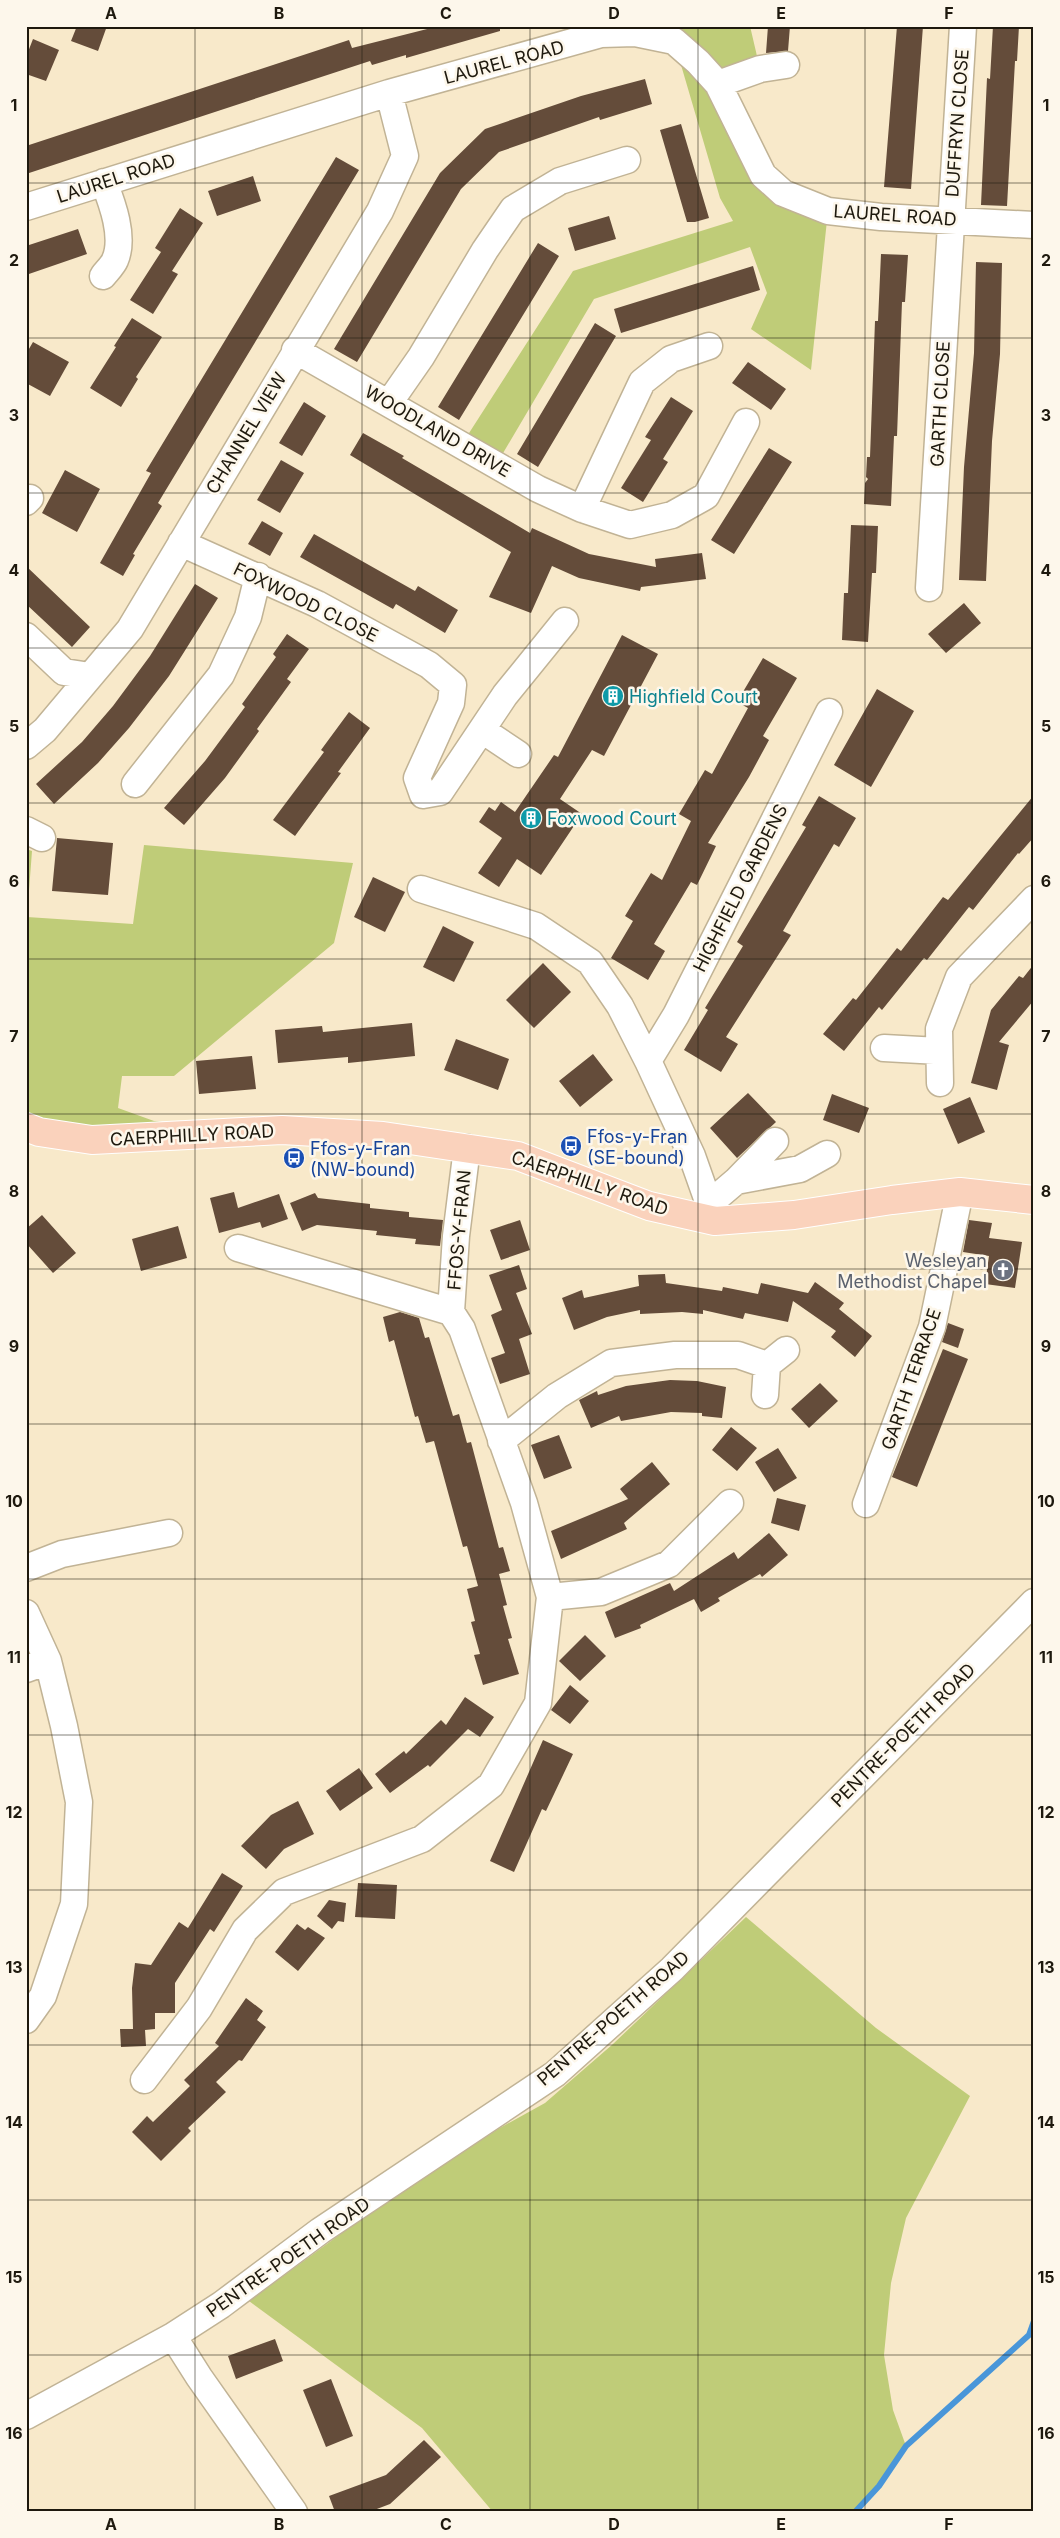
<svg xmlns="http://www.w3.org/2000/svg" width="1060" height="2538" font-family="Inter,sans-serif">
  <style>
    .green { fill: #bfcc78 }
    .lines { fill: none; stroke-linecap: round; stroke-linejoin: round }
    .stream { stroke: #4996d9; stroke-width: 6 }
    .building { fill: #644c3a }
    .minor-casing { stroke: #c1b395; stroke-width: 29 }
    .major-casing { stroke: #fff; stroke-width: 30 }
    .minor { stroke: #fff; stroke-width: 26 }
    .major { stroke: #fad2bc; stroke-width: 28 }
    .grid { fill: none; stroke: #1e190e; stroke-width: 1; stroke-opacity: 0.55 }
    .labels { text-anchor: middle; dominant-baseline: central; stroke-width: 5; stroke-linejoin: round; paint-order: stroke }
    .street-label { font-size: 18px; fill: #1e190e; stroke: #fdf7eb }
    .culture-label { font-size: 18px; fill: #0d838f; stroke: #fdf7eb; text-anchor: start }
    .transit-label { font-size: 18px; fill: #164399; stroke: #fdf7eb; text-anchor: start }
    .worship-label { font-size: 18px; fill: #5b616d; stroke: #fdf7eb; text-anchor: end }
    .neatline { fill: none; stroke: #1e190e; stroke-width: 2 }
    .grid-label { font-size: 16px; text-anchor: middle; font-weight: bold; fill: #1e190e }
  </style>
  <rect width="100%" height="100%" fill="#f8e9ca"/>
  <path class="green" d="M615,26H750L760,69L718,84L763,175L828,211L811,370L751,329L767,293L750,247L594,299L496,465L462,444L573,271L733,221L720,198L674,41Z
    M144,845L353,863L334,943L174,1076H122L118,1108L154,1121L243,1132L26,1127V849L32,851L27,917L133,924Z
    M746,1917L876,2028L970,2096L906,2218L891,2283L884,2355L893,2410L906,2446L879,2486L855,2512H493L422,2428L249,2301L361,2219L498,2129L545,2103L613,2044Z"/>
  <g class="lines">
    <path class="stream" d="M855,2512L879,2486L906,2446L1029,2335L1034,2321"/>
  </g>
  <path class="building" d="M77,26H107L98,51L71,41Z
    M439,26H500V31L406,58V55L372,65L370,61L26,174V146L349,40L352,48Z
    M768,26H790L788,51L766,53Z
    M897,26H923L911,189L884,187Z
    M993,26H1019L1017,61H1015L1007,206L981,205L987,78L990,79Z
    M33,39L59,50L46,81L26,74V57Z
    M645,79L652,104L600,120L599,117L499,152L461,189L357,362L334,349L440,173L485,129L581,96Z
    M681,124L709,218L695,222H687L660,130Z
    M336,157L359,170L158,503L162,506L133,554L135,555L123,576L100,563L151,473L146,471Z
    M253,176L261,201L217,216L208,191Z
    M180,208L203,223L172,271L178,274L153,314L130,300L161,252L155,248Z
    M609,216L616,239L575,251L568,228Z
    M78,229L87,254L26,275V246Z
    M538,243L559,256L459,420L438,407Z
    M881,254L908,255L905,302H902L897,436H894L891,506L864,504L865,483L868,479L866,477L867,457H870L875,321H878Z
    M976,262L1002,263L1000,354L992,441L986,581L959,580L964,467L974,353Z
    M753,266L760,290L621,333L614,309Z
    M132,318L162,337L136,377L138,379L121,407L90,388L116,347L114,346Z
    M595,323L616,336L538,467L517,454Z
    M33,342L69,362L50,396L26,383V354Z
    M748,362L786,389L771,410L732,383Z
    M671,397L693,411L663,459L668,462L643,502L621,488L651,440L645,437Z
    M304,402L326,416L302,456L279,443Z
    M363,433L404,456L402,458L530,533L532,528L589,554L656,567L655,559L702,553L706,579L641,587L640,591L579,578L552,566L531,613L489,597L511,552L350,455Z
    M769,448L792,462L734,554L711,540Z
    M281,460L304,473L280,513L257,500Z
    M65,470L100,489L77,532L42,513Z
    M262,521L283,533L270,556L248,544Z
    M851,525L878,526L876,573H872L868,642L842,640L844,593H848Z
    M314,534L415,591L418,586L458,610L445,633L396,604L393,609L300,557Z
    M26,566L90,627L72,647L26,604Z
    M195,584L218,598L169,676L129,728L98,763L54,804L36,784L82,742L113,706L150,656Z
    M964,603L981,623L946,653L928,634Z
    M287,634L309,649L287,679L291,682L257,729L259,731L225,778L184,825L164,808L205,761L245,707L242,704L276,657L273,654Z
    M622,635L658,654L604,756L592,750L560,799L582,814L541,875L517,859L499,887L478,873L502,838L479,822L489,807L495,811L501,802L515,812L554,755L558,757Z
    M763,658L797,678L763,736L769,740L749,777L708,843L716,846L697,885L691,882L654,944L665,951L648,980L611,958L633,921L625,916L651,873L662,880L691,821L679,814L705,770L712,774L748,708L737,702Z
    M877,689L914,711L871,787L834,765Z
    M349,712L370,728L338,772L341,773L295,836L273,820L324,752L321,750Z
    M1034,795V837L1019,854L1018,853L973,910L969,907L927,960L924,958L882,1010L879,1007L844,1051L823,1034L853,998L856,1000L897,948L901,951L943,897L948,900Z
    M819,796L856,818L839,847L834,844L783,931L791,935L726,1037L738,1044L721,1072L684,1050L708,1010L705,1008L743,946L737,942L806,827L802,825Z
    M57,838L113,843L108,895L52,891Z
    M373,877L405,892L385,932L354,917Z
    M443,926L474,942L454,982L423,967Z
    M543,963L571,992L534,1028L506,1000Z
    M1034,964V1000L999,1042L1009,1045L997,1090L971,1083L991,1010L1019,976L1023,978Z
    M412,1023L415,1056L348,1063V1057L278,1063L275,1030L322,1026L323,1032Z
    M456,1039L509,1059L498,1090L444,1070Z
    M593,1054L613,1080L580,1107L559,1081Z
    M252,1056L256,1089L199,1094L196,1061Z
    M748,1093L776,1122L737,1158L710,1128Z
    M832,1094L869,1108L859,1133L823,1120Z
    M970,1097L985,1132L958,1144L943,1109Z
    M234,1192L238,1208L279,1194L288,1219L262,1228L260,1222L219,1233L210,1198Z
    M315,1193L318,1198L370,1204V1208L409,1212V1217L443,1220L440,1246L415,1244L416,1239L376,1235L377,1231L317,1225L302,1231L290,1203Z
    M42,1215L76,1253L53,1273L26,1243V1229Z
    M520,1220L530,1250L501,1260L490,1230Z
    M969,1220L992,1223L989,1238L1022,1242L1015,1288L985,1284L989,1256L963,1252Z
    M178,1226L187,1258L141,1271L132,1239Z
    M519,1265L527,1289L516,1293L532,1334L519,1339L530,1374L500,1384L491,1358L505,1353L491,1315L502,1310L489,1275Z
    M665,1274L666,1283L722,1291L723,1287L758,1294L761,1283L808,1293L815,1282L844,1303L839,1309L872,1336L855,1357L831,1337L836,1331L793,1301L788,1322L745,1313L743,1319L703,1310V1314L682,1312L640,1314V1310L607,1317L574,1330L562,1298L582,1290L584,1298L639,1286L638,1275Z
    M400,1312L419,1318L425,1338L429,1337L453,1416L459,1414L467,1443L471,1442L499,1548L503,1547L510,1571L499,1574L507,1605L503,1606L512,1638L508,1639L519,1674L483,1685L474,1655L480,1654L471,1622L475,1621L467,1589L478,1586L467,1546L463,1547L434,1441L426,1443L418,1416L415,1417L394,1340L389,1342L383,1317Z
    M948,1323L964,1329L958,1348L942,1342Z
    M943,1349L968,1359L917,1487L892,1477Z
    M670,1380L697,1381L726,1387L722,1418L702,1416V1413L671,1412L621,1421L619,1416L591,1428L579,1400L597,1391L598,1395L626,1386Z
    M820,1383L838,1401L809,1428L791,1409Z
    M731,1427L757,1448L737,1471L712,1450Z
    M559,1435L572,1468L544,1479L531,1445Z
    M778,1448L797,1478L774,1492L755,1462Z
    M652,1462L670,1484L624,1523L627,1529L561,1559L551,1531L628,1499L620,1489Z
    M777,1498L806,1505L799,1531L771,1523Z
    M769,1533L788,1555L762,1577L760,1574L718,1598L720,1601L701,1612L694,1599L640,1625L641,1628L615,1638L605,1612L670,1583L674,1591L734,1552L738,1559Z
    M585,1635L606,1656L580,1681L559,1661Z
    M570,1685L589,1701L570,1724L551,1710Z
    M465,1697L494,1717L480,1737L468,1729L430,1767L428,1765L390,1793L375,1774L404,1751L406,1754L441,1720L446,1725Z
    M543,1740L573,1754L546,1811L542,1809L514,1872L490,1861Z
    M359,1768L373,1788L340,1811L326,1791Z
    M298,1801L314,1834L284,1849L266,1869L241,1846L271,1815Z
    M222,1873L243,1886L214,1932L210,1929L175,1983V2013H155V2029L145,2030L146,2046L121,2047L120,2029H133L132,1988L135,1963L151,1965L179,1922L188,1928Z
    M358,1883L397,1885L395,1919L355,1917Z
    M329,1900L346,1903L344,1922L338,1921L332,1929L317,1916Z
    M297,1924L305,1930L308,1927L325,1938L298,1971L275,1952Z
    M246,1998L263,2011L257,2020L266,2027L242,2061L239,2060L216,2082L226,2092L188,2128L191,2131L161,2161L132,2132L147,2116L153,2122L190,2086L184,2080L219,2046L215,2043Z
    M275,2339L283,2361L236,2379L228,2356Z
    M331,2379L353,2436L326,2447L303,2390Z
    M424,2440L441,2457L390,2504L369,2512H335L329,2496L386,2475Z"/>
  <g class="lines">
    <g class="minor-casing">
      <path id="minor" d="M718,84L760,69L786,65
        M26,207L389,93L601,34L635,33L674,41L698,62L718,84L763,175L783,193L828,211L881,217L1034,225
        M103,276C107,271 113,265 115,260C125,237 112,203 104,182
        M295,350L538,489L582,509L630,525L672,515L706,496L746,422
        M389,403L421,357L485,250L513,209L560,181L627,160
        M26,502L30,498
        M582,509L642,382L671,359L709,346
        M181,543L317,604L429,665L453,685L451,703L417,778L423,795L440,792L505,695L565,621
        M929,588L963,26
        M26,636L64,672L90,676
        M482,730L518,754
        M26,746L45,730L130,629L380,211L405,156L389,93
        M135,784L221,675L248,617L258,576
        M26,830L42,838
        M421,889L536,926L590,962L620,1006L648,1061L692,1156L715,1221
        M884,1048L939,1051
        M648,1061L676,1015L829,712
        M940,1083L939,1029L959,977L1034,899
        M736,1181L775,1141
        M709,1204L736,1181L800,1169L827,1154
        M238,1248L451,1312
        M765,1395L767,1365L786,1350
        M501,1441L557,1396L611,1363L675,1355H738L767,1365
        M866,1504L932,1327L960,1192
        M26,1568L62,1554L169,1533
        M550,1597L601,1592L669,1564L730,1503
        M26,1613L48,1661L64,1726L79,1802L74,1904L43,1996L26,2020
        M26,1669L48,1661
        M144,2080L199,2008L245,1930L284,1892L422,1839L491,1785L538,1703L550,1597L524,1503L462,1329L451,1312L456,1236L467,1148
        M173,2336L199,2377L294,2512
        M26,2416L173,2336L221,2305L320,2231L555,2074L672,1969L1034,1602"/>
    </g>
    <g class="major-casing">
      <path id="major" d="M26,1127L39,1132L92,1140L282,1130L383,1136L518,1156L649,1206L715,1221L794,1215L892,1200L960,1192L1034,1200"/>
    </g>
    <use href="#minor" class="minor"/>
    <use href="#major" class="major"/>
  </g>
  <path class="grid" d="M195,26V2512M362,26V2512M530,26V2512M698,26V2512M865,26V2512M26,183H1034M26,338H1034M26,493H1034M26,648H1034M26,803H1034M26,959H1034M26,1114H1034M26,1269H1034M26,1424H1034M26,1579H1034M26,1735H1034M26,1890H1034M26,2045H1034M26,2200H1034M26,2355H1034"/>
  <defs>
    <g id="building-disc" transform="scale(1.125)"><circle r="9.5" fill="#0f9aa8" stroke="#fdf7eb"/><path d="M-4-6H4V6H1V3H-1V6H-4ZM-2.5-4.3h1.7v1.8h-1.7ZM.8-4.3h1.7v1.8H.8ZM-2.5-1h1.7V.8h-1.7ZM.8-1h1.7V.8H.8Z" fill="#fff"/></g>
    <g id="bus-disc" transform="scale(1.125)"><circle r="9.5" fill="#1a4fb4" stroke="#fdf7eb"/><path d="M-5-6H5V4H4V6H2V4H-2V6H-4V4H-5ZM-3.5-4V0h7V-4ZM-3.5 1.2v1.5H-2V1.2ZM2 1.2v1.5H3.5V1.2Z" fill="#fff"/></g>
    <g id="church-disc" transform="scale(1.125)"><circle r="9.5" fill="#6b7280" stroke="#fdf7eb"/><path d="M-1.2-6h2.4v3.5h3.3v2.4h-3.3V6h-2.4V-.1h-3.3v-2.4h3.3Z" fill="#fff"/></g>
  </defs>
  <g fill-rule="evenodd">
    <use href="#building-disc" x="613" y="696"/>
    <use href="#building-disc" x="531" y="818"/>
    <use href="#bus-disc" x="571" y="1146"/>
    <use href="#bus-disc" x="294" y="1158"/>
    <use href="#church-disc" x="1003" y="1270"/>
  </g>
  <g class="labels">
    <g class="street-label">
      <text transform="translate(504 62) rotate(-15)">LAUREL ROAD</text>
      <text transform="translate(957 123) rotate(-86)">DUFFRYN CLOSE</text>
      <text transform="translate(116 178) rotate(-18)">LAUREL ROAD</text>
      <text transform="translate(895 215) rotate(4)">LAUREL ROAD</text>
      <text transform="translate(940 404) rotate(-87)">GARTH CLOSE</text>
      <text transform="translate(438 431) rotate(30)">WOODLAND DRIVE</text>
      <text transform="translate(246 433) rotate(-59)">CHANNEL VIEW</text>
      <text transform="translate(306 602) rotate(26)">FOXWOOD CLOSE</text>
      <text transform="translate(740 888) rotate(-63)">HIGHFIELD GARDENS</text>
      <text transform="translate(192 1135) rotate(-3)">CAERPHILLY ROAD</text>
      <text transform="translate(590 1183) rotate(19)">CAERPHILLY ROAD</text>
      <text transform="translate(459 1230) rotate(-85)">FFOS-Y-FRAN</text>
      <text transform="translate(911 1379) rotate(-71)">GARTH TERRACE</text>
      <text transform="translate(903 1735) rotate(-45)">PENTRE-POETH ROAD</text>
      <text transform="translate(613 2018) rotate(-41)">PENTRE-POETH ROAD</text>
      <text transform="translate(288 2257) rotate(-35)">PENTRE-POETH ROAD</text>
    </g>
    <g class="culture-label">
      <text x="629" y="696">Highfield Court</text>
      <text x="547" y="818">Foxwood Court</text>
    </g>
    <g class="transit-label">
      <text x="587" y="1136">Ffos-y-Fran<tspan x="587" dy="21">(SE-bound)</tspan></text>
      <text x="310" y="1148">Ffos-y-Fran<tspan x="310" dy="21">(NW-bound)</tspan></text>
    </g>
    <g class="worship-label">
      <text x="987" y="1260">Wesleyan<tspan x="987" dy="21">Methodist Chapel</tspan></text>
    </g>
  </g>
  <rect width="1060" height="2538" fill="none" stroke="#fdf7eb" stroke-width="55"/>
  <rect x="28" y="28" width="1004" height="2482" class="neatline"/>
  <g class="grid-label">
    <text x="111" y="19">A</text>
    <text x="279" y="19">B</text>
    <text x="446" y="19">C</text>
    <text x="614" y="19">D</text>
    <text x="781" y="19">E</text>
    <text x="949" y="19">F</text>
    <text x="14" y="111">1</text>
    <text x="1046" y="111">1</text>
    <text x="14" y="266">2</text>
    <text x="1046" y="266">2</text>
    <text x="14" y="421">3</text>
    <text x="1046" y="421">3</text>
    <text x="14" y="576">4</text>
    <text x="1046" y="576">4</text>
    <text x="14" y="732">5</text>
    <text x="1046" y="732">5</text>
    <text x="14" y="887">6</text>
    <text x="1046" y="887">6</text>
    <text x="14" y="1042">7</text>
    <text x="1046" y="1042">7</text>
    <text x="14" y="1197">8</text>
    <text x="1046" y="1197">8</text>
    <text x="14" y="1352">9</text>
    <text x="1046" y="1352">9</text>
    <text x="14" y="1507">10</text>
    <text x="1046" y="1507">10</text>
    <text x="14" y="1663">11</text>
    <text x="1046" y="1663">11</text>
    <text x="14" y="1818">12</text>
    <text x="1046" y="1818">12</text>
    <text x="14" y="1973">13</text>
    <text x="1046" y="1973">13</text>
    <text x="14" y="2128">14</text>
    <text x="1046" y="2128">14</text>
    <text x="14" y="2283">15</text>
    <text x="1046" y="2283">15</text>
    <text x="14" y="2439">16</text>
    <text x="1046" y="2439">16</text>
    <text x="111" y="2530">A</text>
    <text x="279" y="2530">B</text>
    <text x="446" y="2530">C</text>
    <text x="614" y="2530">D</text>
    <text x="781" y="2530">E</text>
    <text x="949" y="2530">F</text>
  </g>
</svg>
